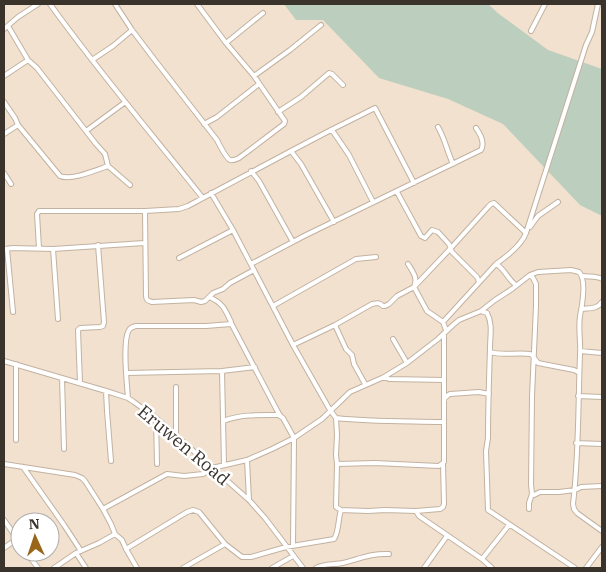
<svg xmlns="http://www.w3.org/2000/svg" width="606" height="572" font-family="'IBM Plex Serif',serif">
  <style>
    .green { fill: #bccebd }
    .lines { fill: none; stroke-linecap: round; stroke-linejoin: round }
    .minor-casing { stroke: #c2b2a1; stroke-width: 6 }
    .minor { stroke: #fff; stroke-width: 4 }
    .labels { text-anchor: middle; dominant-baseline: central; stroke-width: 5; stroke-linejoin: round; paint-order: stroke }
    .street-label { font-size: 18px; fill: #39332c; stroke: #fff }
  </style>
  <rect width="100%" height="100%" fill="#f2e1cf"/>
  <path class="green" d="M284,4H488L499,14L548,50L602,69V216L580,205L503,124L448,99L379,78L323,20H296Z"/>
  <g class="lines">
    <g class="minor-casing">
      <path id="minor" d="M50,4C98,71 151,133 202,197
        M115,4L132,30L154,59L217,140C219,144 226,158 230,160C233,161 237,159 239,158L284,124L285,121L254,76L226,43L197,4
        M8,26L28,60L37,68L96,144L105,154L108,166
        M4,29L18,17L38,4
        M531,31L545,4
        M226,43L263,13
        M92,60L113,46L132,30
        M4,76L28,60
        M254,76L290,50L321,25
        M4,102L15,118L18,125
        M278,112L301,97L329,73L332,74L343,85
        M204,124L217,117L259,84
        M438,127C445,139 447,151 453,164
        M331,130L375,108L414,183
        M86,131L124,103
        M4,134L18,125L60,176C71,181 96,170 108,166L130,185
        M291,151L301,164L334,222
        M251,171L259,181L293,242
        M4,173L11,184
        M397,192L421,236L425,238L432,230L438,232L449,244L452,252L477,277L479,282
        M211,193L233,230L293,345L330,410L336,418L337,435L336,455L337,464L336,507L341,510L368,511L385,510L416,511L419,516L482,559L492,568
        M145,211L146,296C146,300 148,301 152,302L194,300L201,302L205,301L213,293L223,289L230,283L254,270
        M530,227L538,216L558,202
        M526,233L586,45L592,32L598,4
        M39,248L37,214L39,211H145L179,209L188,206L291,151L331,130L334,133L349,155L373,202
        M4,249L13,248L53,249L144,243
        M7,249L13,312
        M53,249L58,319
        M179,258L233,230
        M251,264L304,236L481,150C485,143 481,135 476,128
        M408,264C413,272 418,278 414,287L427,311L443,322L446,330
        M583,276C589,277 597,276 602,279
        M273,306L356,259L376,257
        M582,309C591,308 597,309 602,302
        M481,311L487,313C493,324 490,336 490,348C489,378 488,408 488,438L486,451L488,510L575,568
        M443,322L496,264
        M231,323L280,416L283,418L294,438L293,546
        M335,325L346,349L352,355L354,364L365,384
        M393,339L407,363
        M293,345L335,325L372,304C377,303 379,302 383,306H385L389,304L397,296L414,287L451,248L488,207L491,204L494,203L526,233C522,244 506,257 496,264C505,269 508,280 516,285
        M580,351L602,353
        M490,352C502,356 517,352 530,354L532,355L538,363L574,370L578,372
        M4,361L106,391L128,398L134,402L156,418L249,500L265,518L303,568
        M16,364V440
        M222,371L224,465
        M126,373L222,371L255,367
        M384,377L389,379L444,380
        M62,378L64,449
        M80,383L78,330L80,328L100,327L103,326L104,322L98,245
        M106,391L107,411L111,461
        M578,396L602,397
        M128,398C127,384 122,341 129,330C131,327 132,327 136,326H206L231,324V322C225,309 223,303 209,297
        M444,399L448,395L450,394L479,392L489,394
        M156,418L157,464
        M336,418C371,422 408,421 443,422
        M223,421C242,414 261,415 280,415
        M176,435V387
        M576,443L602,444
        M247,460L249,500
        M4,464L75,475L82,478L85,481L103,509L111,524L115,534L122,540L126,549L137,568
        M337,464L375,463L439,466L444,462V333
        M23,467L64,525L81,551
        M532,494L534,495L540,492H559L575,490L581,487L602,486
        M103,509L167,474L184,476L203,474L212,468L247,460L272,449L294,438L322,419L350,392L384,377L407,363L438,339L453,325L459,320L481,311L495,300L512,289L530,275L538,272L571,270L579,272C587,280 582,306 580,316C578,329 581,342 580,355C578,404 579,455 573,504L574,509L577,513L602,531
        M529,509V503L532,494L531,484L532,396L536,306V284L533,278L530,275
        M416,511L440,509L443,507L444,504L443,463
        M4,520L20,543
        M4,548L17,539
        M126,549L187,512L193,510L199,512L225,544L242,557H251L286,547L334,539C339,532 338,519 341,510
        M26,552L38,568
        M76,553L86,568
        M482,559L509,525
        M54,568L76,553L99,543L115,534
        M183,568L225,544
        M272,568L293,556
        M316,568C323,563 334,565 343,563C359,559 372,553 389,554
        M424,568L447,536
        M586,568L602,547"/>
    </g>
    <use href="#minor" class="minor"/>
  </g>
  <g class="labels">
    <g class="street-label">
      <text transform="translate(184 445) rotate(40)">Eruwen Road</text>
    </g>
  </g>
  <rect width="606" height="572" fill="none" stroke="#39332c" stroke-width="10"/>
  <g transform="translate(35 537) rotate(357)"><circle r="24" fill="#ffffff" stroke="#b0adab"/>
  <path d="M0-4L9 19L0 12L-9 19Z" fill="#986519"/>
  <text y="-8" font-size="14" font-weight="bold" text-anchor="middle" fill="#39332c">N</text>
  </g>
</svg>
